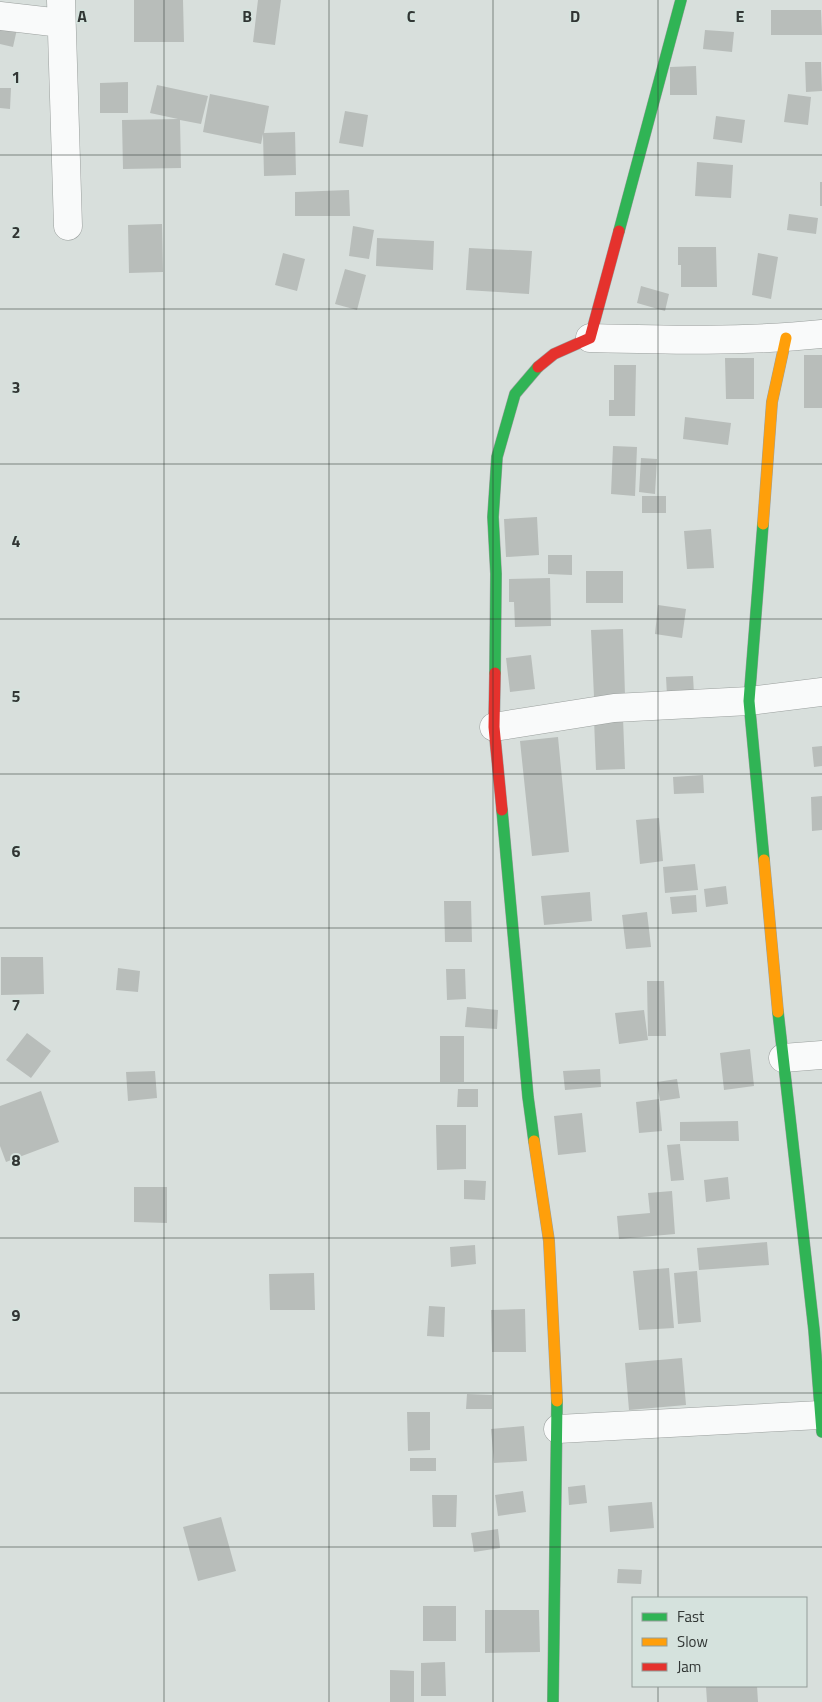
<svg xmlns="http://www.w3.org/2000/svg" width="822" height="1702" font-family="'Titillium Web',sans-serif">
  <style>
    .building { fill: #b8bdba }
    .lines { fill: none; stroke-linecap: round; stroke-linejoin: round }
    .street-casing { stroke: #9a9f9d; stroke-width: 29 }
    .fast-casing { stroke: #9a9f9d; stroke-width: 12 }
    .slow-casing { stroke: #9a9f9d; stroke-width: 12 }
    .jam-casing { stroke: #9a9f9d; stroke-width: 12 }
    .street { stroke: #f9fafa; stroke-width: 28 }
    .fast { stroke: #30b455; stroke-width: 11 }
    .slow { stroke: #ff9f0a; stroke-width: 11 }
    .jam { stroke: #e5322d; stroke-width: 11 }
    .grid { fill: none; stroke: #313634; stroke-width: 1; stroke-opacity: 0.55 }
    .grid-label { font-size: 16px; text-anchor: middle; font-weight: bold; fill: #313634; stroke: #d5e2dd; stroke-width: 4; stroke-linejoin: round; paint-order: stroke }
  </style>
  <rect width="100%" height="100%" fill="#d8dfdc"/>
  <path class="building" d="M134,0H183L184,42H134Z
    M258,0H281L275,45L253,42Z
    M771,10H821L822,35H771Z
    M0,25L17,29L13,47L0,44Z
    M705,30L734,32L732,52L703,49Z
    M805,62H821L822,91L806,92Z
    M696,66L697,95H670V67Z
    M128,82V113H100V83Z
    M157,85L208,96L201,124L180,120L181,168L123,169L122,120L178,119L150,113Z
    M0,88H11L10,109L0,108Z
    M210,94L269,106L264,133L295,132L296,175L264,176L263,134L261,144L203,132Z
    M788,94L811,97L808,125L784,122Z
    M345,111L368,115L363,147L339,143Z
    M716,116L745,120L742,143L713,139Z
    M697,162L733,165L731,198L695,196Z
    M820,182H822V206H820Z
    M349,190L350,216H295V192Z
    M789,214L818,218L816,234L787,230Z
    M162,224L163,272L129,273L128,225Z
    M353,226L374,230L369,259L349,256Z
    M377,238L434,241L433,270L376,266Z
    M678,247H716L717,287H681V265H678Z
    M469,248L532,251L529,294L466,290Z
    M283,253L305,259L297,291L275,285Z
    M758,253L778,257L771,299L752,295Z
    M345,269L366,275L357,310L335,304Z
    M641,286L669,294L665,311L637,303Z
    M804,355H822V408H804Z
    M725,358H754V399H726Z
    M614,365H636L635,416H609V400H614Z
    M685,417L731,423L728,445L683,439Z
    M613,446L637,447L635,496L611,494Z
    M641,458L657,459L655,494L639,492Z
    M642,496H666V513H642Z
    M537,517L539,555L506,557L504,519Z
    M711,529L714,568L687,569L684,531Z
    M548,555H572V575L548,574Z
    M586,571H623V603H586Z
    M550,578L551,626L515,627L514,602H509V579Z
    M658,605L686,609L682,638L655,634Z
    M623,629L625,696L594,697L591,630Z
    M531,655L535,689L510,692L506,658Z
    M693,676L694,694L667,695L666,677Z
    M623,718L625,769L596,770L594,719Z
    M558,737L569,852L532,856L520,741Z
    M822,746V766L814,767L812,747Z
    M703,775L704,793L674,794L673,777Z
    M822,796V830L812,831L811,797Z
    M659,818L663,861L640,864L636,820Z
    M695,864L698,890L665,893L663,867Z
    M726,886L728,904L706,907L704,889Z
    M590,892L592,921L544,925L541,896Z
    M696,895L697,912L672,914L670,897Z
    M444,901H471L472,942H445Z
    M647,912L651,947L626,949L622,915Z
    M1,957H43L44,994L1,995Z
    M118,968L140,971L138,992L116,990Z
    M446,969H465L466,999L447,1000Z
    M647,981H664L666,1036H648Z
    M467,1007L498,1010L497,1029L465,1027Z
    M644,1010L648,1040L619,1044L615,1013Z
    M27,1033L51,1051L31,1078L6,1060Z
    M440,1036H464V1082H440Z
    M750,1049L754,1086L724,1090L720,1053Z
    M600,1069L601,1087L565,1090L563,1071Z
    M155,1071L157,1098L128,1101L126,1072Z
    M677,1079L680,1098L660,1101L657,1082Z
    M458,1089H478V1107H457Z
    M41,1091L59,1142L6,1162L0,1146V1106Z
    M659,1099L662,1131L639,1133L636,1102Z
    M582,1113L586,1152L558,1155L554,1116Z
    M738,1121L739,1141H680V1122Z
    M436,1125H466V1169L437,1170Z
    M680,1144L684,1180L671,1181L667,1145Z
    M728,1177L730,1199L706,1202L704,1180Z
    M464,1180L486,1181L485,1200L464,1199Z
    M134,1187H167V1223L134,1222Z
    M672,1191L675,1234L619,1239L617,1216L650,1213L648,1193Z
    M767,1242L769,1265L699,1270L697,1248Z
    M475,1245L476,1264L451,1267L450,1247Z
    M669,1268L674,1328L639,1330L633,1271Z
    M697,1271L701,1322L678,1324L674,1273Z
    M314,1273L315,1310H270L269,1274Z
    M429,1306L445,1307L444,1337L427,1336Z
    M525,1309L526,1352H492L491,1310Z
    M682,1358L686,1405L629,1410L625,1363Z
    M467,1394L492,1395V1409H466Z
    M407,1412H430V1450L408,1451Z
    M524,1426L527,1461L494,1463L491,1429Z
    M410,1458H436V1471H410Z
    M585,1485L587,1503L569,1505L568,1487Z
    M523,1491L526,1512L498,1516L495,1495Z
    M432,1495H457L456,1527H433Z
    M652,1502L654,1528L610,1532L608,1506Z
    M221,1517L236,1571L198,1581L183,1527Z
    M498,1529L500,1548L474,1552L471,1533Z
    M618,1569L642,1570L641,1584L617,1583Z
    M423,1606H456V1641H423Z
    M485,1610H539L540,1652L485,1653Z
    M445,1662L446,1696H421V1663Z
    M390,1670L414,1671V1702H390Z
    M706,1686H757L758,1702H707Z"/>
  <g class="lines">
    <g class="street-casing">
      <path id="street" d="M61,0L68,226
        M0,16L61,23
        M590,338C668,340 745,342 822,334
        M494,727L614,708L749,701L822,692
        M783,1058L822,1055
        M558,1429L820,1415"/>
    </g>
    <g class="fast-casing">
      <path id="fast" d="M619,231L681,0
        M763,524L749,701L764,860
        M495,673L496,574L493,517L497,457L515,394L538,367
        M502,810L528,1097L534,1141
        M778,1012L814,1330L822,1432
        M553,1702L557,1401"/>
    </g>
    <g class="slow-casing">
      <path id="slow" d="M763,524L772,402L786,338
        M764,860L778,1012
        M534,1141L549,1241L557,1401"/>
    </g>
    <g class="jam-casing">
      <path id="jam" d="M538,367L554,354L590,338L619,231
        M495,673L494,727L502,810"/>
    </g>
    <use href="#street" class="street"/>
    <use href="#fast" class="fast"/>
    <use href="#slow" class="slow"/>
    <use href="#jam" class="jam"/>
  </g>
  <path class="grid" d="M164,0V1702M329,0V1702M493,0V1702M658,0V1598M0,155H822M0,309H822M0,464H822M0,619H822M0,774H822M0,928H822M0,1083H822M0,1238H822M0,1393H822M0,1547H822M658,1686V1702"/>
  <g class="grid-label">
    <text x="82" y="22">A</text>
    <text x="247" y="22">B</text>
    <text x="411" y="22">C</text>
    <text x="575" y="22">D</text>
    <text x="740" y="22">E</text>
    <text x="16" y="83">1</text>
    <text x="16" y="238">2</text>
    <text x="16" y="393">3</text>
    <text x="16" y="547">4</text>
    <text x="16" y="702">5</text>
    <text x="16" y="857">6</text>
    <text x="16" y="1011">7</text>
    <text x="16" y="1166">8</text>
    <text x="16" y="1321">9</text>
  </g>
  <rect x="632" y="1597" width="175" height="90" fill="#d5e2dd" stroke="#939d99"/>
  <rect x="642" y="1613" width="25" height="8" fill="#30b455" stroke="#939d99"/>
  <text x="677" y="1622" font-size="15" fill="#313634">Fast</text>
  <rect x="642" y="1638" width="25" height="8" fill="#ff9f0a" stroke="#939d99"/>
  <text x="677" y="1647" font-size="15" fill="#313634">Slow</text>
  <rect x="642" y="1663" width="25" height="8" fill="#e5322d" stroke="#939d99"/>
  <text x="677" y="1672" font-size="15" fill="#313634">Jam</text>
</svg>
